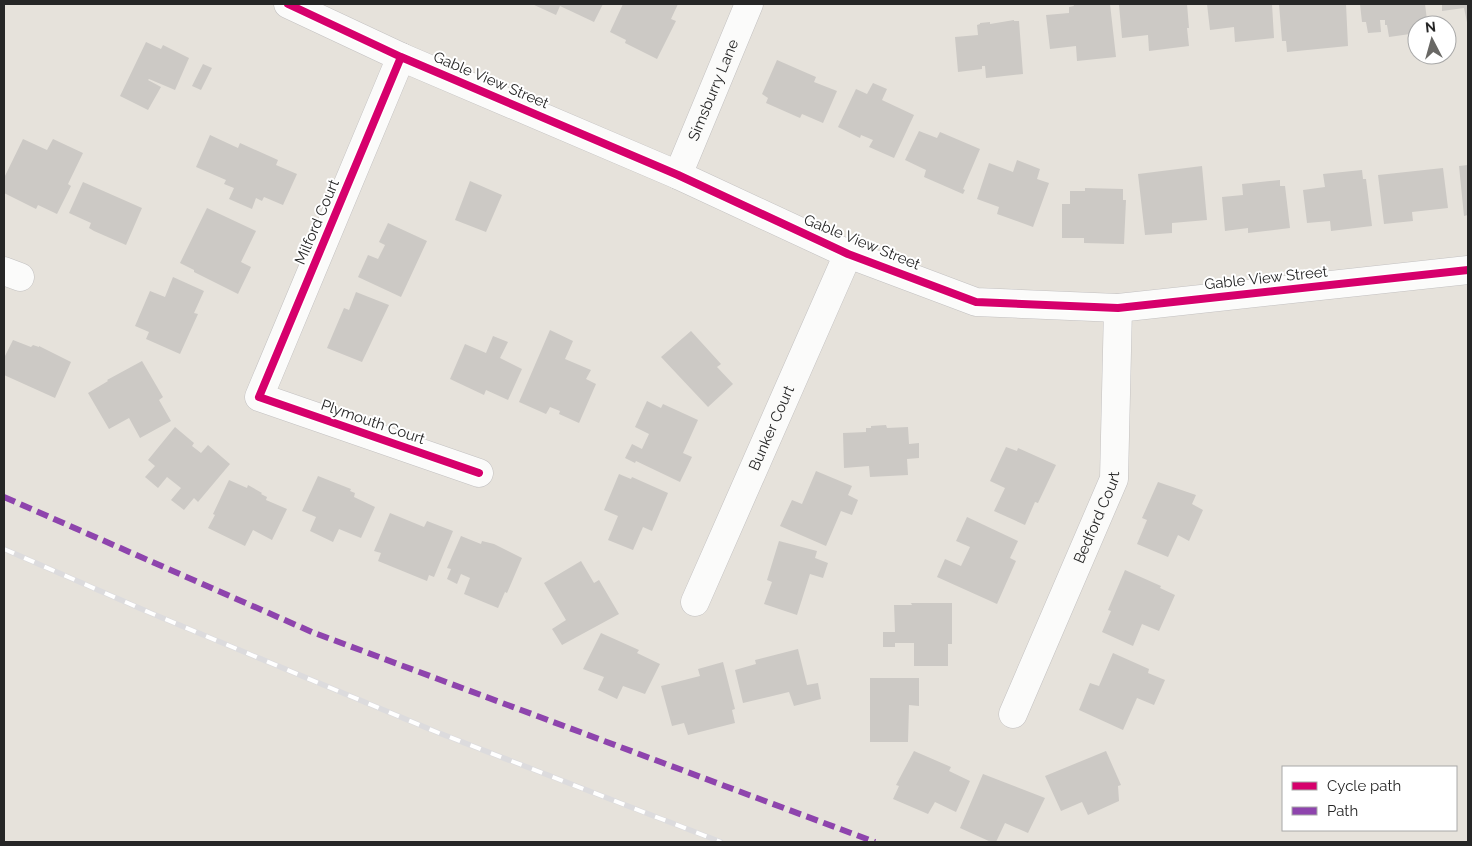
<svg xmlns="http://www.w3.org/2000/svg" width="1472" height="846" font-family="Raleway,sans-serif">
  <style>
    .building { fill: #ccc9c5 }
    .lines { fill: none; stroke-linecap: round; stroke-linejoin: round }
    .minor-casing { stroke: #c3c1c1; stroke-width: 29 }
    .minor { stroke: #fbfbfa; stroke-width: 28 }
    .rail-casing { stroke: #dcdbdd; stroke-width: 5.5 }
    .rail { stroke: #fff; stroke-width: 4; stroke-dasharray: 11; stroke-linecap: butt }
    .quiet { stroke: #8e44ad; stroke-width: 6; stroke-dasharray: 12 6; stroke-linecap: butt }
    .cycleway-casing { stroke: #fff; stroke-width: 11 }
    .cycleway { stroke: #d6006c; stroke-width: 8 }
    .labels { text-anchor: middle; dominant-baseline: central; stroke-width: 4; stroke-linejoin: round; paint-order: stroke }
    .street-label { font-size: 15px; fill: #262626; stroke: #fff }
  </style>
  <rect width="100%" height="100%" fill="#e6e2db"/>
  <path class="building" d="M532,4H603L594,22L560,6L556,15Z
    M623,4H678L671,19L676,21L657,59L625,43L626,40L610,32Z
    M1073,4H1110L1116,57L1077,61L1076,46L1050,49L1046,15L1069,13V7L1074,6Z
    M1129,4H1187L1189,28H1187L1189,46L1149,51L1148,35L1122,38L1119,5Z
    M1207,4H1272L1274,38L1235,42L1234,27L1210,30Z
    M1279,4H1346L1348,46L1287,52L1286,41H1282Z
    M1360,4H1425L1427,20L1415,22L1417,33L1389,37L1387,25H1385V20H1380L1381,32L1368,33L1366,22H1362Z
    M1442,4H1468V27L1464,8L1442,11Z
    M1014,20V21H1019L1023,74L986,78L985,66H982V69L958,72L955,37L978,35L977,25L980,24V23L990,22V24Z
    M146,42L161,49L163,45L189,58L175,90L149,79L148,80L161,87L148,110L120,96Z
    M777,60L816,77L814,82L837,91L823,123L802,114L800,118L766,103L768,98L762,94Z
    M203,64L212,68L201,90L192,86Z
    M873,83L887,89L882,100L914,115L894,158L869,147L873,140L861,135L860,138L838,127L856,89L867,94Z
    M919,131L937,138L940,132L980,149L963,189L965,190L963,194L924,177L926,170L905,160Z
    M210,135L238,148L240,143L278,160L276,165L297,174L283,205L264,197L262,201L256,198L252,209L229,199L234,188L224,184L226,180L196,167Z
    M23,139L47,150L53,139L83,153L68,184L71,186L57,214L38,205L36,209L4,193V178Z
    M1017,160L1040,169L1037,179L1049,183L1033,227L997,214L999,207L977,199L989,163L1013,172Z
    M1468,165V215L1464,216L1459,166Z
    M1202,166L1207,220L1172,223V233L1145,235L1138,174Z
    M1443,168L1448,208L1412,212L1413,221L1384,224L1378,175Z
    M1362,170L1363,179H1366L1372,226L1331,231L1330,221L1307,223L1303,190L1325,187L1323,174Z
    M1280,180V186H1285L1290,228L1248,233V228L1225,231L1222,197L1243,195L1242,184Z
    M470,181L502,195L486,232L455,220Z
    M83,182L142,208L126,245L94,231L89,228L91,223L69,213Z
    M1085,188L1123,189V200H1126L1124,244L1084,243V238H1062V204H1070V191H1085Z
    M207,208L256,231L241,262L251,267L238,294L194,272V270L180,263Z
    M388,223L427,241L401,297L358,277L368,255L378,259L385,245L379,242Z
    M173,277L204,291L194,313L198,314L180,354L146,339L149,332L135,326L150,291L165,297Z
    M356,292L389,305L362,362L327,348L344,308L349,310Z
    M550,330L573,341L565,359L591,370L586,379L596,384L579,423L559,414L560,411L550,407L546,414L519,402Z
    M691,331L721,364L717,367L733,384L708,407L661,357Z
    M493,336L508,342L500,358L522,369L508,400L486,390L484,395L450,379L465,344L486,353Z
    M13,340L31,347L33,345L39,347V346L71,362L55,398L4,375V358Z
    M142,361L163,397L159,400L171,421L140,438L129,418L109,429L88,393L108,381L107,380Z
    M647,401L661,408L663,404L698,420L683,453L692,457L680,482L636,461L635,463L625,458L632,444L642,449L649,434L635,427Z
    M886,425L887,428L908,427L909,444L919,443V458L907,459L908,475L870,477L869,466L844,468L843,433L866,432V428H871V426Z
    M175,427L194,443L192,446L201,453L208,445L230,464L198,502L194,498L184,510L171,500L181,488L167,477L158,488L145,477L155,466L148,460Z
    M1006,447L1017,451L1018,448L1056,465L1038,503L1035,502L1025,525L994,511L1005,488L990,481Z
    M816,471L852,486L848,495L858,500L852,515L841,511L826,546L780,526L792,500L802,504Z
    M619,474L631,479L632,477L668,493L652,531L643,527L633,550L608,540L618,516L604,510Z
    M318,476L351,489L350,491L355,493L354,497L375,507L361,538L339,529L333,542L310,531L316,517L302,511Z
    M229,480L247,488L248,485L262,493L261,494L267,497L266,500L287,509L272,540L253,530L245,546L208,528L215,515L213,514Z
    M1158,482L1196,495L1192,504L1203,510L1189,541L1178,535L1168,557L1137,544L1147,520L1142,518Z
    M390,513L424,527L427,521L453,531L434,577L429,575L427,581L378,561L381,553L374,551Z
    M967,517L1018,541L1010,558L1016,561L997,604L937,577L945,559L961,566L970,547L956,541Z
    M461,536L481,544L482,541L494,544L522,558L507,593L505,592L498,608L464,594L470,578L461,574L457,584L447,579L451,569L447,568Z
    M779,541L817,551L815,558L828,563L823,578L810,574L797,615L764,604L772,582L767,580Z
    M581,561L594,583L599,580L619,614L562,645L552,629L566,620L544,583Z
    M1125,570L1161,586L1160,588L1175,595L1159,631L1142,624L1133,646L1102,632L1111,611L1108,610Z
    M911,603H952V644H948V666H914V643H895V647H883V632H895L894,605H912Z
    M601,633L639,650L637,653L660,664L645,694L623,686L617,699L598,690L604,677L583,669Z
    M798,649L807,685L818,683L821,699L794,706L789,692L743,703L735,670L756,664L755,660Z
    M1113,653L1149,669L1148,673L1165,680L1154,705L1137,698L1123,730L1079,710L1090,683L1099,686Z
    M723,662L735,709L732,710L735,723L688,735L684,723L672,726L661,686L700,676L698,669Z
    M870,678H919V706L909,705L908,742H870Z
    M914,751L951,767L949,771L970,781L956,812L935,802L928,814L893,799L899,786L896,785Z
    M1106,751L1121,785L1118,786L1119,801L1088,815L1082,802L1061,811L1045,776Z
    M983,774L1045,798L1028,833L1005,823L996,842H991L960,828Z"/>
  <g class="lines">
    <g class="minor-casing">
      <g id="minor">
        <path d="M288,4L401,57L678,175L848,254L976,302L1118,308L1468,270"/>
        <path d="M401,57L259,397L479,473"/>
        <path id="s1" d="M678,175L749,4"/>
        <path d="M4,271L20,277"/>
        <path id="s2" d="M695,602L848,254"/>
        <path id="s3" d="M1013,714L1114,479L1118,308"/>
      </g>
    </g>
    <use href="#minor" class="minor"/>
    <g class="rail-casing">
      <path id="rail" d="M4,549L153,614L439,733L721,842"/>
    </g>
    <use href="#rail" class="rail"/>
    <path class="quiet" d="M4,497L312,632L875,842"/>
    <g class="cycleway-casing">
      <path id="cycleway" d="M288,4L401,57L678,175L848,254L976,302L1118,308L1468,270
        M401,57L259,397L479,473"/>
    </g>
    <use href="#cycleway" class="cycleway"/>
  </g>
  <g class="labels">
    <g class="street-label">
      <text transform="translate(491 80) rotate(23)">Gable View Street</text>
      <text stroke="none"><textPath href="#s1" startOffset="92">Simsburry Lane</textPath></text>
      <text transform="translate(317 222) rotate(-67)">Milford Court</text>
      <text transform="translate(862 242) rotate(22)">Gable View Street</text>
      <text transform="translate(1266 278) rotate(-6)">Gable View Street</text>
      <text transform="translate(373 422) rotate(19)">Plymouth Court</text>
      <text stroke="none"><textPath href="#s2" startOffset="190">Bunker Court</textPath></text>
      <text stroke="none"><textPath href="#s3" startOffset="214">Bedford Court</textPath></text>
    </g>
  </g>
  <rect width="1472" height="846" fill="none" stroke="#262626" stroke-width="10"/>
  <rect x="1282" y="766" width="175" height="65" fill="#ffffff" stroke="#a8a8a8"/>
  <rect x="1292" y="782" width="25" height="8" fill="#d6006c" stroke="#a8a8a8"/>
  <text x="1327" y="791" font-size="15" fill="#262626">Cycle path</text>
  <rect x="1292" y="807" width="25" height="8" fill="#8e44ad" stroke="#a8a8a8"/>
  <text x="1327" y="816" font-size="15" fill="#262626">Path</text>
  <g transform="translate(1432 40) rotate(354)"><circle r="24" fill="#ffffff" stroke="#a8a8a8"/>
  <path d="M0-4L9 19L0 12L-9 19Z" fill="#696865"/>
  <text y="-8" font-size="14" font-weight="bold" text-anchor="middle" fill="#262626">N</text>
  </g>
</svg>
